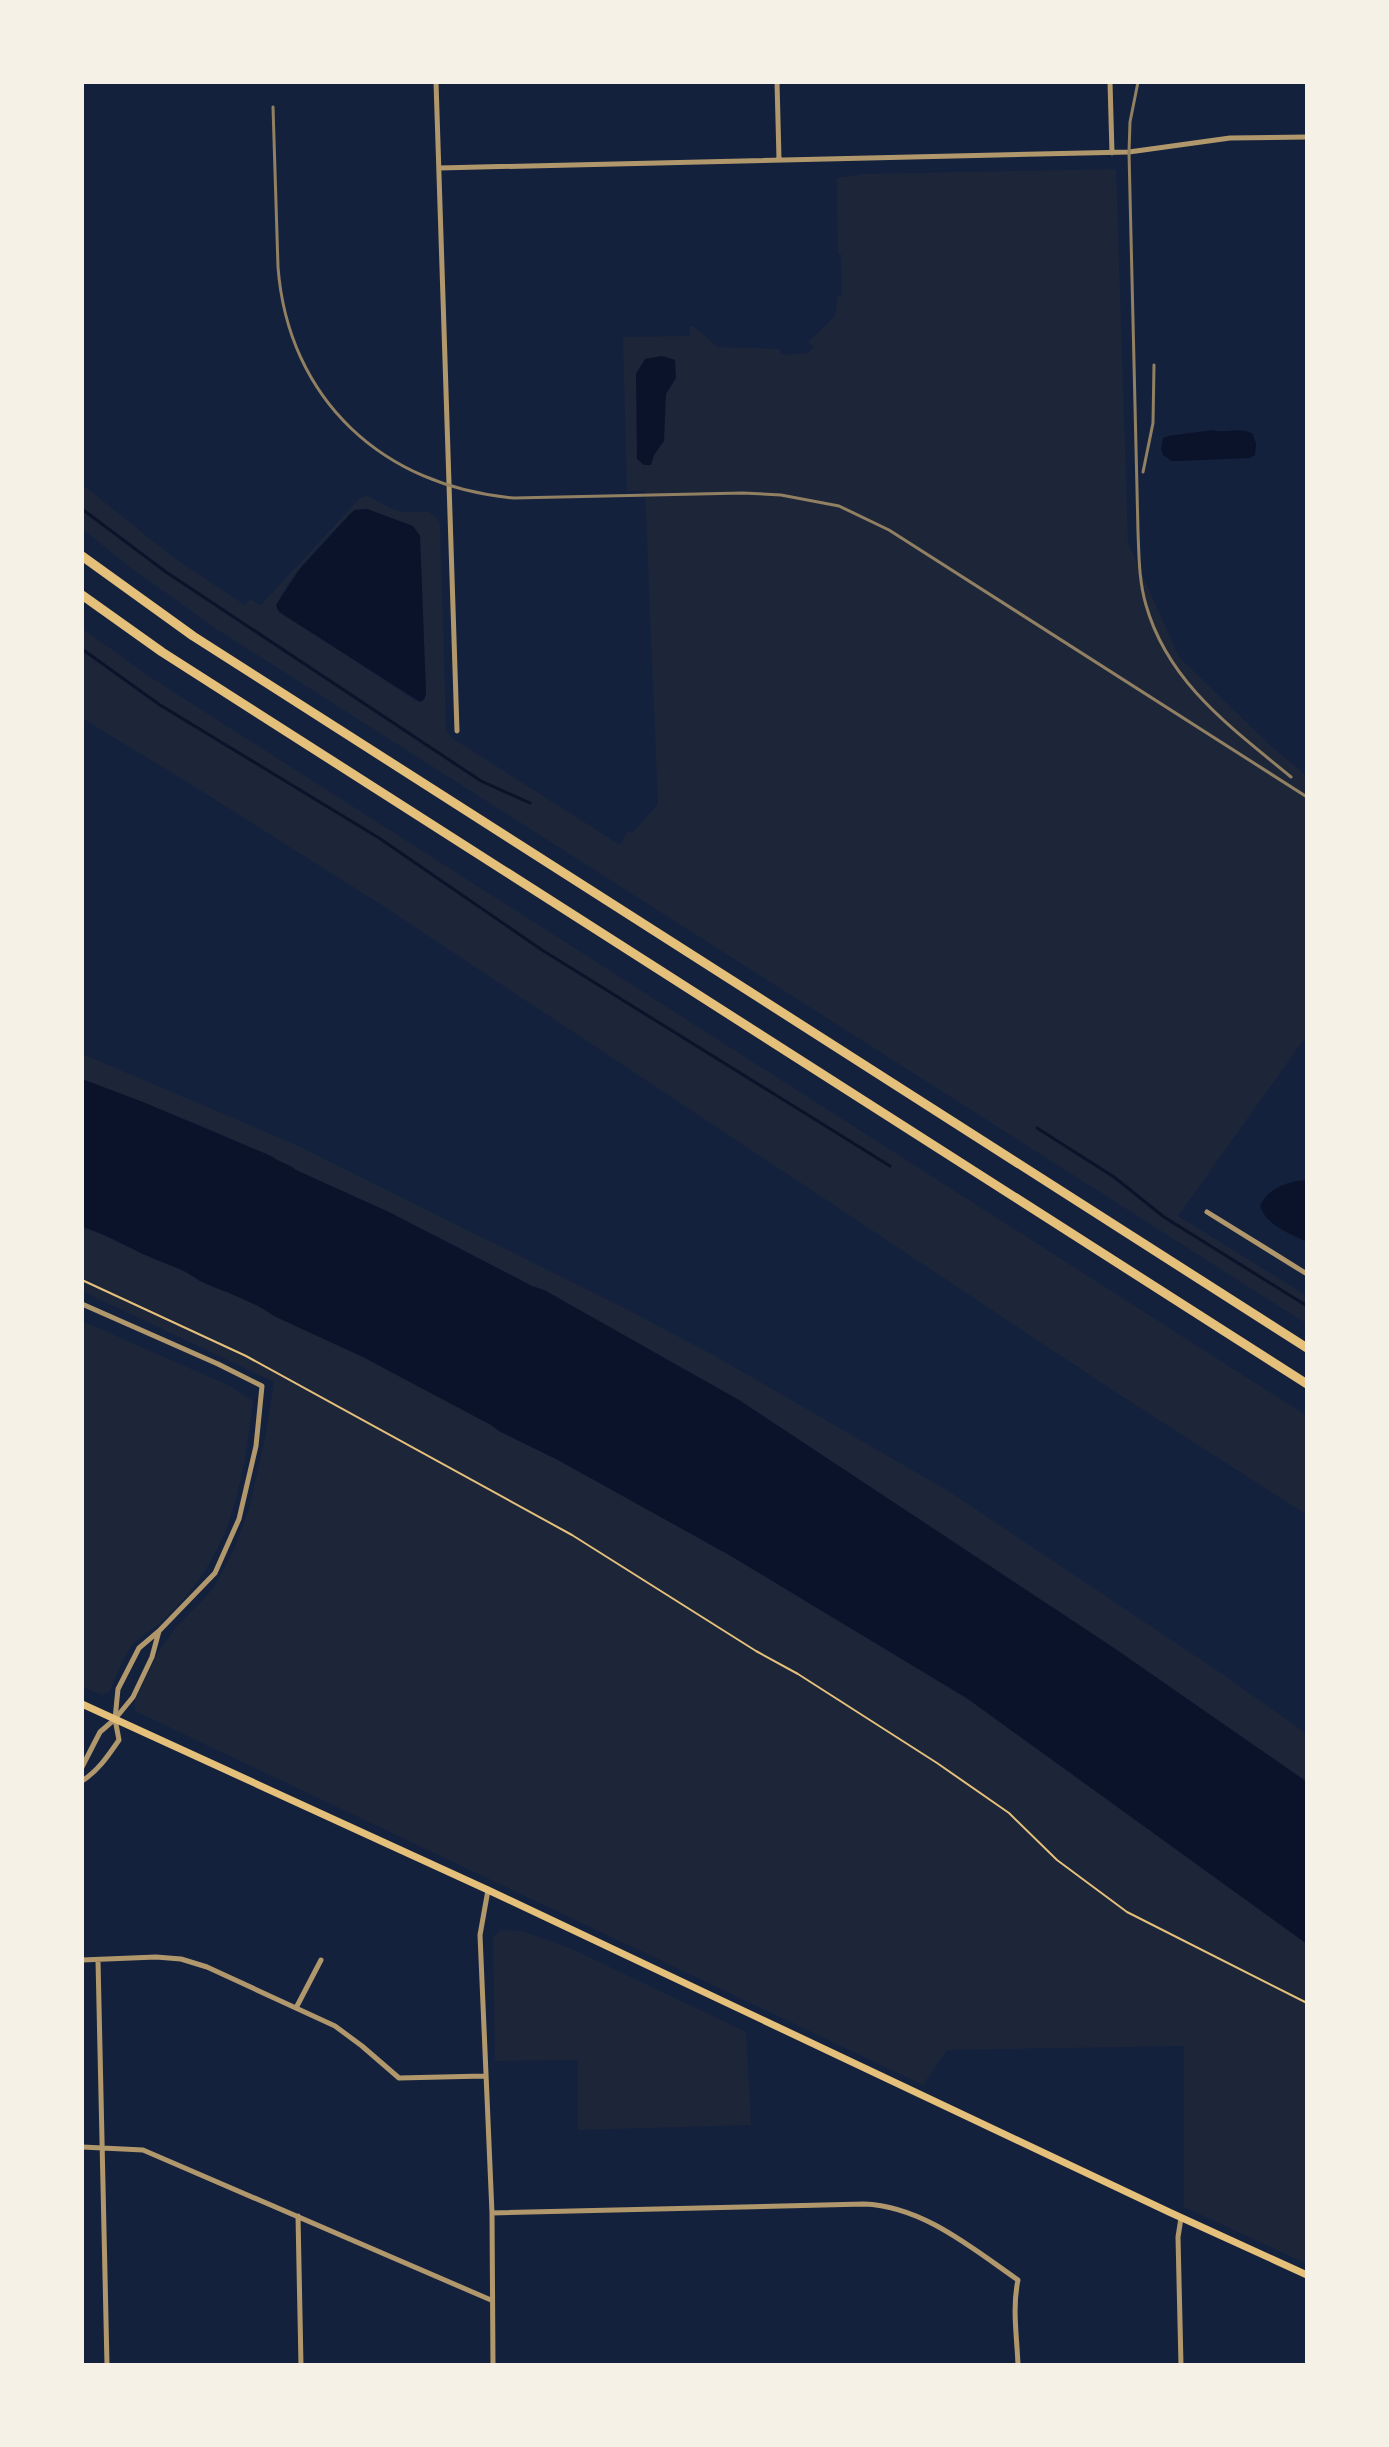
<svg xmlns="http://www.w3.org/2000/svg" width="1389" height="2447" font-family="Lato,sans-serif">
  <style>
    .green { fill: #1d2539; fill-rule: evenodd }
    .water { fill: #0b132b }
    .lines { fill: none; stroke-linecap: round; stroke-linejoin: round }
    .stream { stroke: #0b132b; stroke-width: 3 }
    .path { stroke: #e5c07b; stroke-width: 2 }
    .minor { stroke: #b1986c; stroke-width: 5 }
    .primary { stroke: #e5c07b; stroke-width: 7 }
    .motorway { stroke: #e5c07b; stroke-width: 9 }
    .rail { stroke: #918062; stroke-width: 3 }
  </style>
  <rect width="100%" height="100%" fill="#14213d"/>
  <path class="green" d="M1116,169L1128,543L1179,657L1270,745L1307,776V1035L1178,1216L1307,1296V1324L215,628L130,567L82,529V484L174,558L245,605L250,599L261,605L360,498L368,496L392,509L405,512H429L436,517L440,523L446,731L452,738L620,845L628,831L632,833L658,804L645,491H627L623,337L689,336L690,327L693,326L718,347L780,349L781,355L807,353L814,347L808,342L835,316L838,296L842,295L841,254H838L837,178L863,174ZM367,509L412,526L420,536L426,694L416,701L277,609C278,585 332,533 350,514L355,510Z
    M82,628L147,675L1307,1416V1515L1117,1393L388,909L200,790L82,718Z
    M82,1054L294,1144L630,1311L715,1356L950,1492L1231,1680L1307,1734V1782L1114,1648L739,1400L544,1290L532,1286L448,1242L296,1170L290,1165L280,1163L271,1156L202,1126L82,1079Z
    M82,1227C100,1232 116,1241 133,1249C149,1258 167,1263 184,1271C190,1274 195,1278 200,1281C224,1292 252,1300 274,1316L363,1357L491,1425L499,1431L558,1460L731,1556L968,1699L1307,1944V2264L1184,2207V2046L947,2050L923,2085L135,1711V1701L159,1651L176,1627L213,1589L233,1552L249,1509L266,1433L274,1382L82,1291Z
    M82,1321L230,1386L253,1401C244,1473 235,1539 186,1596C176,1607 166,1618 155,1627C149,1632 141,1636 135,1642C123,1655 117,1675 110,1691L102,1695L82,1687Z
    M501,1930L522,1931L572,1949L746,2032L751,2125L578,2130V2060L495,2061L493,1937Z"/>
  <path class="water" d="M662,356L675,360L676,378L666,394L664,441L654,455L651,465H644L637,459L636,374L645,359Z
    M1213,430C1226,434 1239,426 1253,434L1256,444L1255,455L1249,458L1178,461H1171L1163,455L1161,449L1163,438L1168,436Z
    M367,509L413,526L420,536L426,694L424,700L420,702L279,612L276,605L299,570L350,514L355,510Z
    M82,1079L143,1102L271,1156C279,1162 289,1164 296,1170L389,1212L532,1286L544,1290L739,1400L1114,1648L1307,1782V1944L968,1699L731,1556L558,1460L499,1431L491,1425L363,1357L274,1316C252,1300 224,1292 200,1281C195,1278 190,1274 184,1271C167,1263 149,1258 133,1249C116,1241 100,1232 82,1227Z
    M1307,1180V1242C1290,1234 1266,1225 1260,1206C1268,1188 1288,1181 1307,1180Z"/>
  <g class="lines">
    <path class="stream" d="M82,509L166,572L481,781L530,803
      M82,649L160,705L379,838L542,950L890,1166
      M1037,1128L1114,1177L1164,1217L1307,1306"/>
    <path class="path" d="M82,1280L246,1356L572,1535L756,1651L798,1674L937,1763L1009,1813L1057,1860L1127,1912L1307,2003"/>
    <path class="minor" d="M436,82L457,731
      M777,82L779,159
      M1110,82L1112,153
      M439,168L1129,152L1230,138L1307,137
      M1207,1212L1307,1274
      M82,1304L218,1364L262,1386L256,1446L239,1519L215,1573L159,1631L139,1648L118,1689L115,1719L119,1740C108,1756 98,1771 82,1781
      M82,1767L100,1732L115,1719L133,1697L152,1657L159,1631
      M488,1890L480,1935L492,2213L493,2365
      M82,1960L156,1957L181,1959L207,1967L335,2026L362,2046L399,2078L484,2076
      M98,1960L107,2365
      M296,2008L321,1960
      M82,2147L143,2150L491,2300
      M492,2213L864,2204C922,2206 972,2248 1018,2280C1012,2308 1017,2337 1018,2365
      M298,2216L301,2365
      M1181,2365L1178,2237L1181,2218"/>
    <path class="primary" d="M82,1704L488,1890L1169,2212L1307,2275"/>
    <path class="motorway" d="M82,556L193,636L1307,1348
      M82,595L162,652L1307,1384"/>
    <path class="rail" d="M1138,82L1130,122L1129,152L1138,532C1139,557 1139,581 1146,605C1168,683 1232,728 1291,777
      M273,107L278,267C288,400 384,487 514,498L743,493L781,495L839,506L889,530L1307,797
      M1143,472L1153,423L1154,365"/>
  </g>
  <rect width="1389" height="2447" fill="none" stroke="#f6f1e7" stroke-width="168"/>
</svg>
